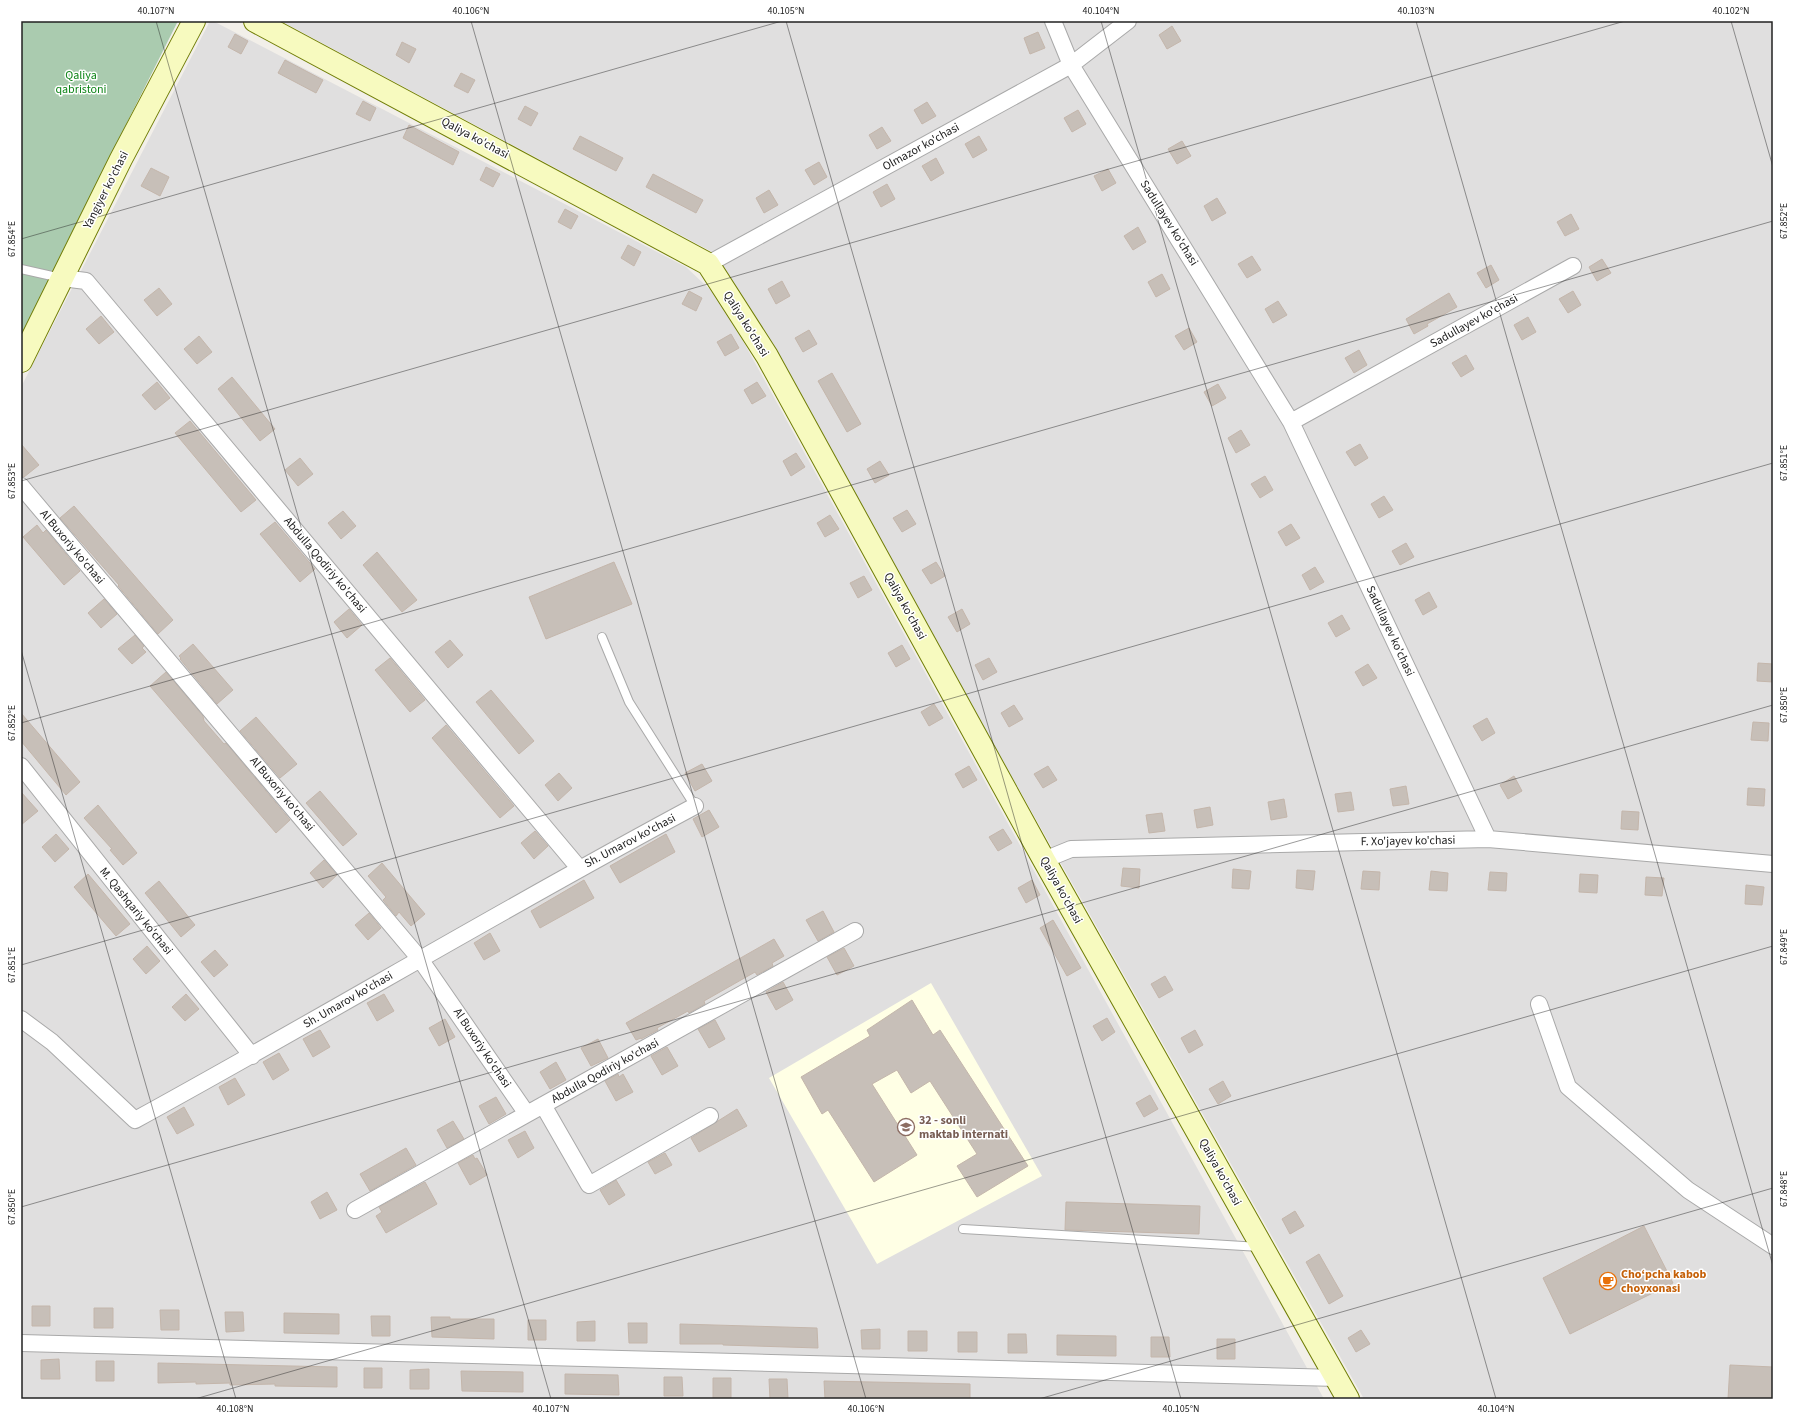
<svg xmlns="http://www.w3.org/2000/svg" width="1794" height="1420" font-family="'Source Sans 3',sans-serif">
  <style>
    .residential { fill: #e0dfdf }
    .education { fill: #ffffe5 }
    .cemetery { fill: #aacbaf }
    .building { fill: #c7bfb8; stroke: #c4b6ab }
    .lines { fill: none; stroke-linecap: round; stroke-linejoin: round }
    .lane-casing { stroke: #a9a9a9; stroke-width: 10 }
    .street-casing { stroke: #a9a9a9; stroke-width: 18 }
    .secondary-casing { stroke: #707d05; stroke-width: 24 }
    .lane { stroke: #fff; stroke-width: 8 }
    .street { stroke: #fff; stroke-width: 16 }
    .secondary { stroke: #f7fabf; stroke-width: 22 }
    .ticks { fill: none; stroke: #222; stroke-width: 1; stroke-opacity: 0.45 }
    .labels { text-anchor: middle; dominant-baseline: central; stroke-width: 3; stroke-linejoin: round; paint-order: stroke }
    .park-label { font-size: 12px; fill: #0c8416; stroke: #fff }
    .street-label { font-size: 12px; fill: #222; stroke: #fff }
    .education-label { font-size: 12px; font-weight: bold; fill: #785e54; stroke: #fff; text-anchor: start }
    .food-label { font-size: 12px; font-weight: bold; fill: #c56008; stroke: #fff; text-anchor: start }
    .neatline { fill: none; stroke: #222; stroke-width: 1.5 }
    .ticks-label { font-size: 10px; text-anchor: middle; fill: #222 }
  </style>
  <rect width="100%" height="100%" fill="#f2efe9"/>
  <path class="residential" d="M210,21H213L686,267L720,299L1324,1399H21V387Z
    M281,21H1773V1399H1364L716,254Z"/>
  <path class="education" d="M931,983L1042,1176L877,1264L769,1078Z"/>
  <path class="cemetery" d="M21,21H178L64,248L21,337Z"/>
  <path class="building" d="M1172,26L1181,41L1167,49L1159,35Z
    M1038,32L1045,48L1030,54L1024,38Z
    M235,34L248,41L241,54L228,47Z
    M402,42L416,49L409,63L396,55Z
    M285,60L323,80L316,93L278,73Z
    M461,73L475,80L468,93L454,86Z
    M363,101L376,108L370,121L356,114Z
    M927,102L936,116L922,124L914,110Z
    M525,106L538,113L531,126L518,119Z
    M1078,110L1086,124L1072,132L1064,118Z
    M409,125L459,152L453,165L403,138Z
    M882,127L891,141L877,149L869,135Z
    M580,136L623,158L616,171L573,149Z
    M979,136L987,150L973,158L965,144Z
    M1182,141L1191,156L1177,164L1168,149Z
    M936,158L944,173L931,181L922,166Z
    M819,162L827,177L814,185L805,170Z
    M486,167L500,174L493,187L480,180Z
    M151,168L169,177L160,196L141,186Z
    M1108,169L1116,183L1102,191L1094,176Z
    M653,174L703,200L696,213L646,187Z
    M887,184L895,199L881,207L873,192Z
    M769,190L778,205L764,213L756,198Z
    M1217,198L1226,213L1212,221L1204,206Z
    M565,209L578,216L571,229L558,222Z
    M1571,214L1579,229L1565,236L1557,222Z
    M1138,227L1146,242L1133,250L1124,236Z
    M628,245L641,252L634,266L621,258Z
    M1252,256L1261,270L1247,278L1238,264Z
    M1602,259L1611,273L1597,281L1589,267Z
    M1491,265L1499,280L1486,288L1477,273Z
    M1162,274L1170,289L1156,297L1148,282Z
    M782,281L790,296L776,304L768,289Z
    M159,288L172,304L157,316L144,300Z
    M689,291L702,298L696,311L682,304Z
    M1573,291L1581,305L1568,313L1559,299Z
    M1449,293L1457,307L1427,324L1428,326L1414,334L1406,319Z
    M1278,301L1287,315L1273,323L1265,309Z
    M101,316L114,332L99,344L86,329Z
    M1528,317L1536,332L1522,340L1514,325Z
    M1189,328L1197,342L1184,350L1175,336Z
    M809,330L817,344L803,352L795,338Z
    M731,334L739,348L725,356L717,342Z
    M199,336L212,352L197,364L184,349Z
    M1359,350L1367,365L1354,373L1345,358Z
    M1466,355L1474,369L1461,377L1452,363Z
    M832,373L861,424L847,432L818,381Z
    M232,377L275,429L260,441L218,389Z
    M157,382L170,398L155,410L142,395Z
    M757,382L766,396L752,404L744,390Z
    M1218,384L1226,398L1212,406L1204,392Z
    M190,421L256,500L241,512L175,433Z
    M1241,430L1250,445L1236,453L1228,438Z
    M21,444L39,465L24,477H21Z
    M1360,444L1368,458L1355,466L1346,452Z
    M796,453L805,467L791,476L783,461Z
    M300,458L313,474L298,486L285,470Z
    M880,461L889,475L875,483L867,469Z
    M1265,476L1273,490L1260,498L1251,484Z
    M1384,496L1393,510L1379,518L1371,504Z
    M74,506L173,620L158,634L118,586L119,585L60,518Z
    M907,510L916,524L902,532L893,518Z
    M343,511L356,526L341,539L328,523Z
    M830,515L839,529L825,537L817,523Z
    M275,522L315,569L300,582L260,534Z
    M1291,524L1300,538L1286,546L1278,532Z
    M37,525L43,533L46,530L80,571L64,585L23,537Z
    M1406,543L1414,557L1400,565L1392,551Z
    M377,552L417,600L402,612L363,565Z
    M614,562L632,604L546,639L529,597Z
    M936,562L945,576L931,584L922,570Z
    M1315,567L1324,582L1310,590L1302,575Z
    M864,576L872,590L858,598L850,583Z
    M1429,592L1437,607L1423,615L1415,600Z
    M104,599L117,614L101,628L88,613Z
    M349,609L362,625L347,638L334,622Z
    M962,609L970,624L957,632L948,617Z
    M1342,615L1350,629L1336,637L1328,623Z
    M135,635L144,646L142,648L146,652L132,664L118,649Z
    M450,640L463,655L448,668L435,652Z
    M193,644L233,690L217,704L180,659L181,658L179,656Z
    M902,645L910,659L896,667L888,653Z
    M390,658L425,700L410,712L375,670Z
    M989,658L997,672L983,680L975,665Z
    M1758,663L1773,664V682L1757,681Z
    M1368,664L1377,678L1363,686L1355,672Z
    M166,672L203,716L204,721L224,744L226,743L290,820L276,833L150,686Z
    M491,690L534,741L519,754L476,702Z
    M934,704L943,718L929,726L921,712Z
    M1014,705L1023,719L1009,727L1001,713Z
    M21,713L80,782L66,795L21,741Z
    M256,717L297,764L280,778L240,731Z
    M1487,718L1495,733L1482,741L1473,726Z
    M1753,722L1769,723L1768,741L1751,740Z
    M446,725L514,806L500,818L432,738Z
    M702,764L712,781L695,791L685,773Z
    M969,766L977,780L963,788L955,774Z
    M1048,766L1057,780L1043,788L1034,774Z
    M559,773L572,788L558,801L545,785Z
    M1514,776L1522,791L1508,799L1500,785Z
    M1406,786L1409,804L1393,806L1390,789Z
    M1748,788L1765,789L1764,806L1747,805Z
    M320,791L357,834L343,846L306,803Z
    M21,792L38,811L21,825Z
    M1351,792L1354,810L1338,812L1335,794Z
    M1284,799L1287,817L1271,820L1268,802Z
    M98,805L137,853L123,865L110,850L112,849L84,818Z
    M1210,807L1213,825L1197,828L1194,810Z
    M709,810L719,827L702,837L693,819Z
    M1622,811L1639,812L1638,830L1621,829Z
    M1162,813L1165,831L1149,833L1146,815Z
    M1003,829L1012,843L998,851L989,837Z
    M535,831L548,846L534,859L521,843Z
    M56,834L69,849L55,862L42,847Z
    M666,834L675,852L620,883L610,866Z
    M324,860L337,875L323,888L310,873Z
    M382,863L425,914L411,926L399,912L396,916L383,900L386,897L368,876Z
    M1123,868L1140,869L1139,888L1121,886Z
    M1233,869L1251,871L1249,889L1232,888Z
    M1297,870L1315,871L1313,890L1296,888Z
    M1363,871L1380,872L1379,890L1361,889Z
    M1431,871L1448,873L1447,891L1429,890Z
    M1490,872L1507,873L1506,891L1488,890Z
    M88,874L130,924L116,936L74,887Z
    M1580,874L1598,875L1597,893L1579,892Z
    M1646,877L1664,878L1662,896L1645,895Z
    M584,880L594,898L540,928L531,911Z
    M1032,880L1040,895L1026,903L1018,888Z
    M159,881L195,925L181,937L145,893Z
    M1746,885L1764,887L1762,905L1745,904Z
    M823,911L834,932L818,941L806,920Z
    M369,913L381,928L368,940L355,925Z
    M1053,920L1081,968L1067,976L1040,928Z
    M490,933L500,951L484,960L474,943Z
    M774,939L784,956L772,963L773,966L757,975L755,972L704,1001L705,1004L689,1013L688,1011L657,1028L658,1030L641,1039V1038L636,1040L626,1023Z
    M147,946L160,961L146,974L133,959Z
    M844,948L854,966L837,975L827,957Z
    M215,950L228,965L214,977L201,962Z
    M1165,976L1173,990L1159,998L1151,984Z
    M783,982L793,1000L776,1010L766,992Z
    M186,994L199,1009L185,1021L172,1007Z
    M384,994L394,1011L377,1021L367,1003Z
    M912,1000L933,1035L940,1030L1028,1166L977,1197L957,1166L977,1154L930,1081L911,1093L897,1070L872,1084L917,1155L874,1182L828,1110L822,1114L801,1077L870,1036L867,1030Z
    M1107,1018L1115,1032L1102,1041L1093,1026Z
    M445,1019L455,1037L439,1046L429,1028Z
    M715,1020L725,1039L709,1048L698,1029Z
    M320,1030L330,1047L313,1057L303,1039Z
    M1195,1030L1203,1045L1189,1053L1181,1038Z
    M598,1039L608,1058L591,1066L581,1048Z
    M667,1047L678,1066L662,1075L651,1056Z
    M279,1053L289,1070L273,1080L263,1062Z
    M556,1062L566,1080L550,1089L540,1072Z
    M618,1074L619,1077L623,1074L633,1092L616,1101L605,1081Z
    M235,1078L245,1095L228,1105L219,1087Z
    M1223,1081L1231,1096L1218,1104L1209,1089Z
    M1150,1095L1158,1109L1144,1117L1136,1103Z
    M496,1097L506,1114L489,1124L479,1106Z
    M184,1107L194,1125L177,1134L167,1117Z
    M737,1109L747,1126L699,1152L691,1138Z
    M453,1121L464,1139L447,1148L437,1130Z
    M525,1131L534,1148L518,1158L508,1140Z
    M406,1148L416,1165L370,1191L360,1174Z
    M665,1153L672,1165L655,1174L648,1162Z
    M473,1155L475,1159L477,1158L487,1175L470,1185L458,1163Z
    M616,1180L625,1195L609,1205L600,1190Z
    M425,1182L437,1204L386,1233L376,1216L382,1212L379,1207Z
    M327,1192L337,1210L320,1219L311,1202Z
    M1066,1202L1200,1206L1199,1234L1065,1230Z
    M1295,1211L1304,1226L1290,1234L1282,1219Z
    M1644,1226L1673,1283L1570,1334L1543,1278Z
    M1319,1254L1343,1296L1329,1304L1306,1262Z
    M32,1306H50V1326H32Z
    M94,1308H113V1328H94Z
    M160,1310H179V1330H161Z
    M225,1312H243L244,1331L226,1332Z
    M284,1313L339,1314V1334L284,1333Z
    M371,1316H390V1336H372Z
    M431,1317H450V1319H494V1339L432,1337Z
    M528,1320H546V1340H528Z
    M595,1321V1341H577V1322Z
    M628,1323H647V1343H629Z
    M680,1324L817,1328L818,1348L723,1345V1344H680Z
    M880,1329V1349H862L861,1330Z
    M1361,1330L1370,1344L1356,1352L1348,1338Z
    M908,1331H927V1351H908Z
    M958,1332H977V1352H958Z
    M1008,1334H1026L1027,1353H1008Z
    M1057,1335L1116,1336V1356L1057,1355Z
    M1151,1337H1169L1170,1357H1151Z
    M1217,1339H1235V1359H1217Z
    M59,1359L60,1379H41V1360Z
    M96,1361H114V1381H96Z
    M158,1363L337,1367V1387L275,1386V1384L230,1385V1383L196,1384V1382L158,1383Z
    M1730,1365L1773,1367V1399H1728Z
    M364,1368H382V1388H364Z
    M429,1369V1389H410V1370Z
    M461,1371L523,1372V1392L462,1391Z
    M565,1374L618,1375L619,1395L565,1394Z
    M664,1377H682L683,1396H664Z
    M713,1378H731V1398H713Z
    M769,1379H787L788,1399H770Z
    M824,1381L970,1384V1399H825Z"/>
  <g class="lines">
    <g class="lane-casing">
      <path id="lane" d="M21,269L61,278
        M602,637L629,702L695,806
        M963,1229L1260,1247"/>
    </g>
    <g class="street-casing">
      <path id="street" d="M1053,21L1071,65L1291,422L1488,839
        M708,264L1071,65L1128,21
        M62,278L86,281L579,868
        M1291,422L1573,266
        M21,486L420,959L527,1114
        M21,766L252,1056
        M1044,860L1071,849L1488,839L1773,864
        M1539,1004L1568,1087L1688,1190L1773,1246
        M21,1019L52,1042L135,1120C323,1017 506,907 695,806
        M543,1105L589,1185L710,1116
        M355,1210L855,931
        M21,1343L1337,1378"/>
    </g>
    <g class="secondary-casing">
      <path id="secondary" d="M255,21L708,264L767,356L1044,860L1348,1399
        M21,361L121,159L194,21"/>
    </g>
    <use href="#lane" class="lane"/>
    <use href="#street" class="street"/>
    <use href="#secondary" class="secondary"/>
  </g>
  <path class="ticks" d="M156,21L551,1399M471,21L866,1399M786,21L1181,1399M1101,21L1496,1399M1416,21L1773,1266M1731,21L1773,167M21,239L782,21M21,481L1625,21M21,650L236,1399M21,723L1773,221M21,965L1773,463M21,1207L1773,705M195,1399L1773,946M1039,1399L1773,1188"/>
  <defs>
    <g id="school-ring" transform="scale(0.9)"><circle r="9.5" fill="#fff" stroke="#8d6e63" stroke-width="1.5"/><path d="M0-5L7-2L0 1L-7-2ZM-4 1L0 2.5L4 1V4Q0 6-4 4Z" fill="#8d6e63"/></g>
    <g id="cafe-ring" transform="scale(0.9)"><circle r="9.5" fill="#fff" stroke="#e8710a" stroke-width="1.5"/><path d="M-5.5-4.5H6V0H3Q3 3.5 0 3.5H-2.5Q-5.5 3.5-5.5 0ZM3-3.2v2h1.7v-2ZM-6 4.5H4V6H-6Z" fill="#e8710a"/></g>
  </defs>
  <g fill-rule="evenodd">
    <use href="#school-ring" x="906" y="1127"/>
    <use href="#cafe-ring" x="1608" y="1281"/>
  </g>
  <g class="labels">
    <g class="park-label">
      <text x="81" y="75">Qaliya<tspan x="81" dy="14">qabristoni</tspan></text>
    </g>
    <g class="street-label">
      <text transform="translate(475 138) rotate(28)">Qaliya ko'chasi</text>
      <text transform="translate(921 147) rotate(-29)">Olmazor ko'chasi</text>
      <text transform="translate(106 190) rotate(-63)">Yangiyer ko'chasi</text>
      <text transform="translate(1169 223) rotate(58)">Sadullayev ko'chasi</text>
      <text transform="translate(1474 321) rotate(-29)">Sadullayev ko'chasi</text>
      <text transform="translate(746 324) rotate(58)">Qaliya ko'chasi</text>
      <text transform="translate(72 547) rotate(50)">Al Buxoriy ko'chasi</text>
      <text transform="translate(325 565) rotate(50)">Abdulla Qodiriy ko'chasi</text>
      <text transform="translate(905 606) rotate(61)">Qaliya ko'chasi</text>
      <text transform="translate(1390 631) rotate(65)">Sadullayev ko'chasi</text>
      <text transform="translate(282 794) rotate(50)">Al Buxoriy ko'chasi</text>
      <text transform="translate(630 841) rotate(-28)">Sh. Umarov ko'chasi</text>
      <text transform="translate(1408 841) rotate(-1)">F. Xo'jayev ko'chasi</text>
      <text transform="translate(1061 890) rotate(61)">Qaliya ko'chasi</text>
      <text transform="translate(136 911) rotate(51)">M. Qashqariy ko'chasi</text>
      <text transform="translate(348 1000) rotate(-30)">Sh. Umarov ko'chasi</text>
      <text transform="translate(482 1048) rotate(56)">Al Buxoriy ko'chasi</text>
      <text transform="translate(605 1071) rotate(-29)">Abdulla Qodiriy ko'chasi</text>
      <text transform="translate(1220 1172) rotate(61)">Qaliya ko'chasi</text>
    </g>
    <g class="education-label">
      <text x="919" y="1120">32 - sonli<tspan x="919" dy="14">maktab internati</tspan></text>
    </g>
    <g class="food-label">
      <text x="1621" y="1274">Cho‘pcha kabob<tspan x="1621" dy="14">choyxonasi</tspan></text>
    </g>
  </g>
  <rect width="1794" height="1420" fill="none" stroke="#ffffff" stroke-width="44"/>
  <rect x="22" y="22" width="1750" height="1376" class="neatline"/>
  <g class="ticks-label">
    <text x="156" y="14">40.107°N</text>
    <text x="471" y="14">40.106°N</text>
    <text x="786" y="14">40.105°N</text>
    <text x="1101" y="14">40.104°N</text>
    <text x="1416" y="14">40.103°N</text>
    <text x="1731" y="14">40.102°N</text>
    <text transform="translate(1783 221) rotate(-90)" y="4">67.852°E</text>
    <text transform="translate(11 239) rotate(-90)" y="4">67.854°E</text>
    <text transform="translate(1783 463) rotate(-90)" y="4">67.851°E</text>
    <text transform="translate(11 481) rotate(-90)" y="4">67.853°E</text>
    <text transform="translate(1783 705) rotate(-90)" y="4">67.850°E</text>
    <text transform="translate(11 723) rotate(-90)" y="4">67.852°E</text>
    <text transform="translate(1783 947) rotate(-90)" y="4">67.849°E</text>
    <text transform="translate(11 965) rotate(-90)" y="4">67.851°E</text>
    <text transform="translate(1783 1189) rotate(-90)" y="4">67.848°E</text>
    <text transform="translate(11 1207) rotate(-90)" y="4">67.850°E</text>
    <text x="235" y="1412">40.108°N</text>
    <text x="551" y="1412">40.107°N</text>
    <text x="866" y="1412">40.106°N</text>
    <text x="1181" y="1412">40.105°N</text>
    <text x="1496" y="1412">40.104°N</text>
  </g>
</svg>
